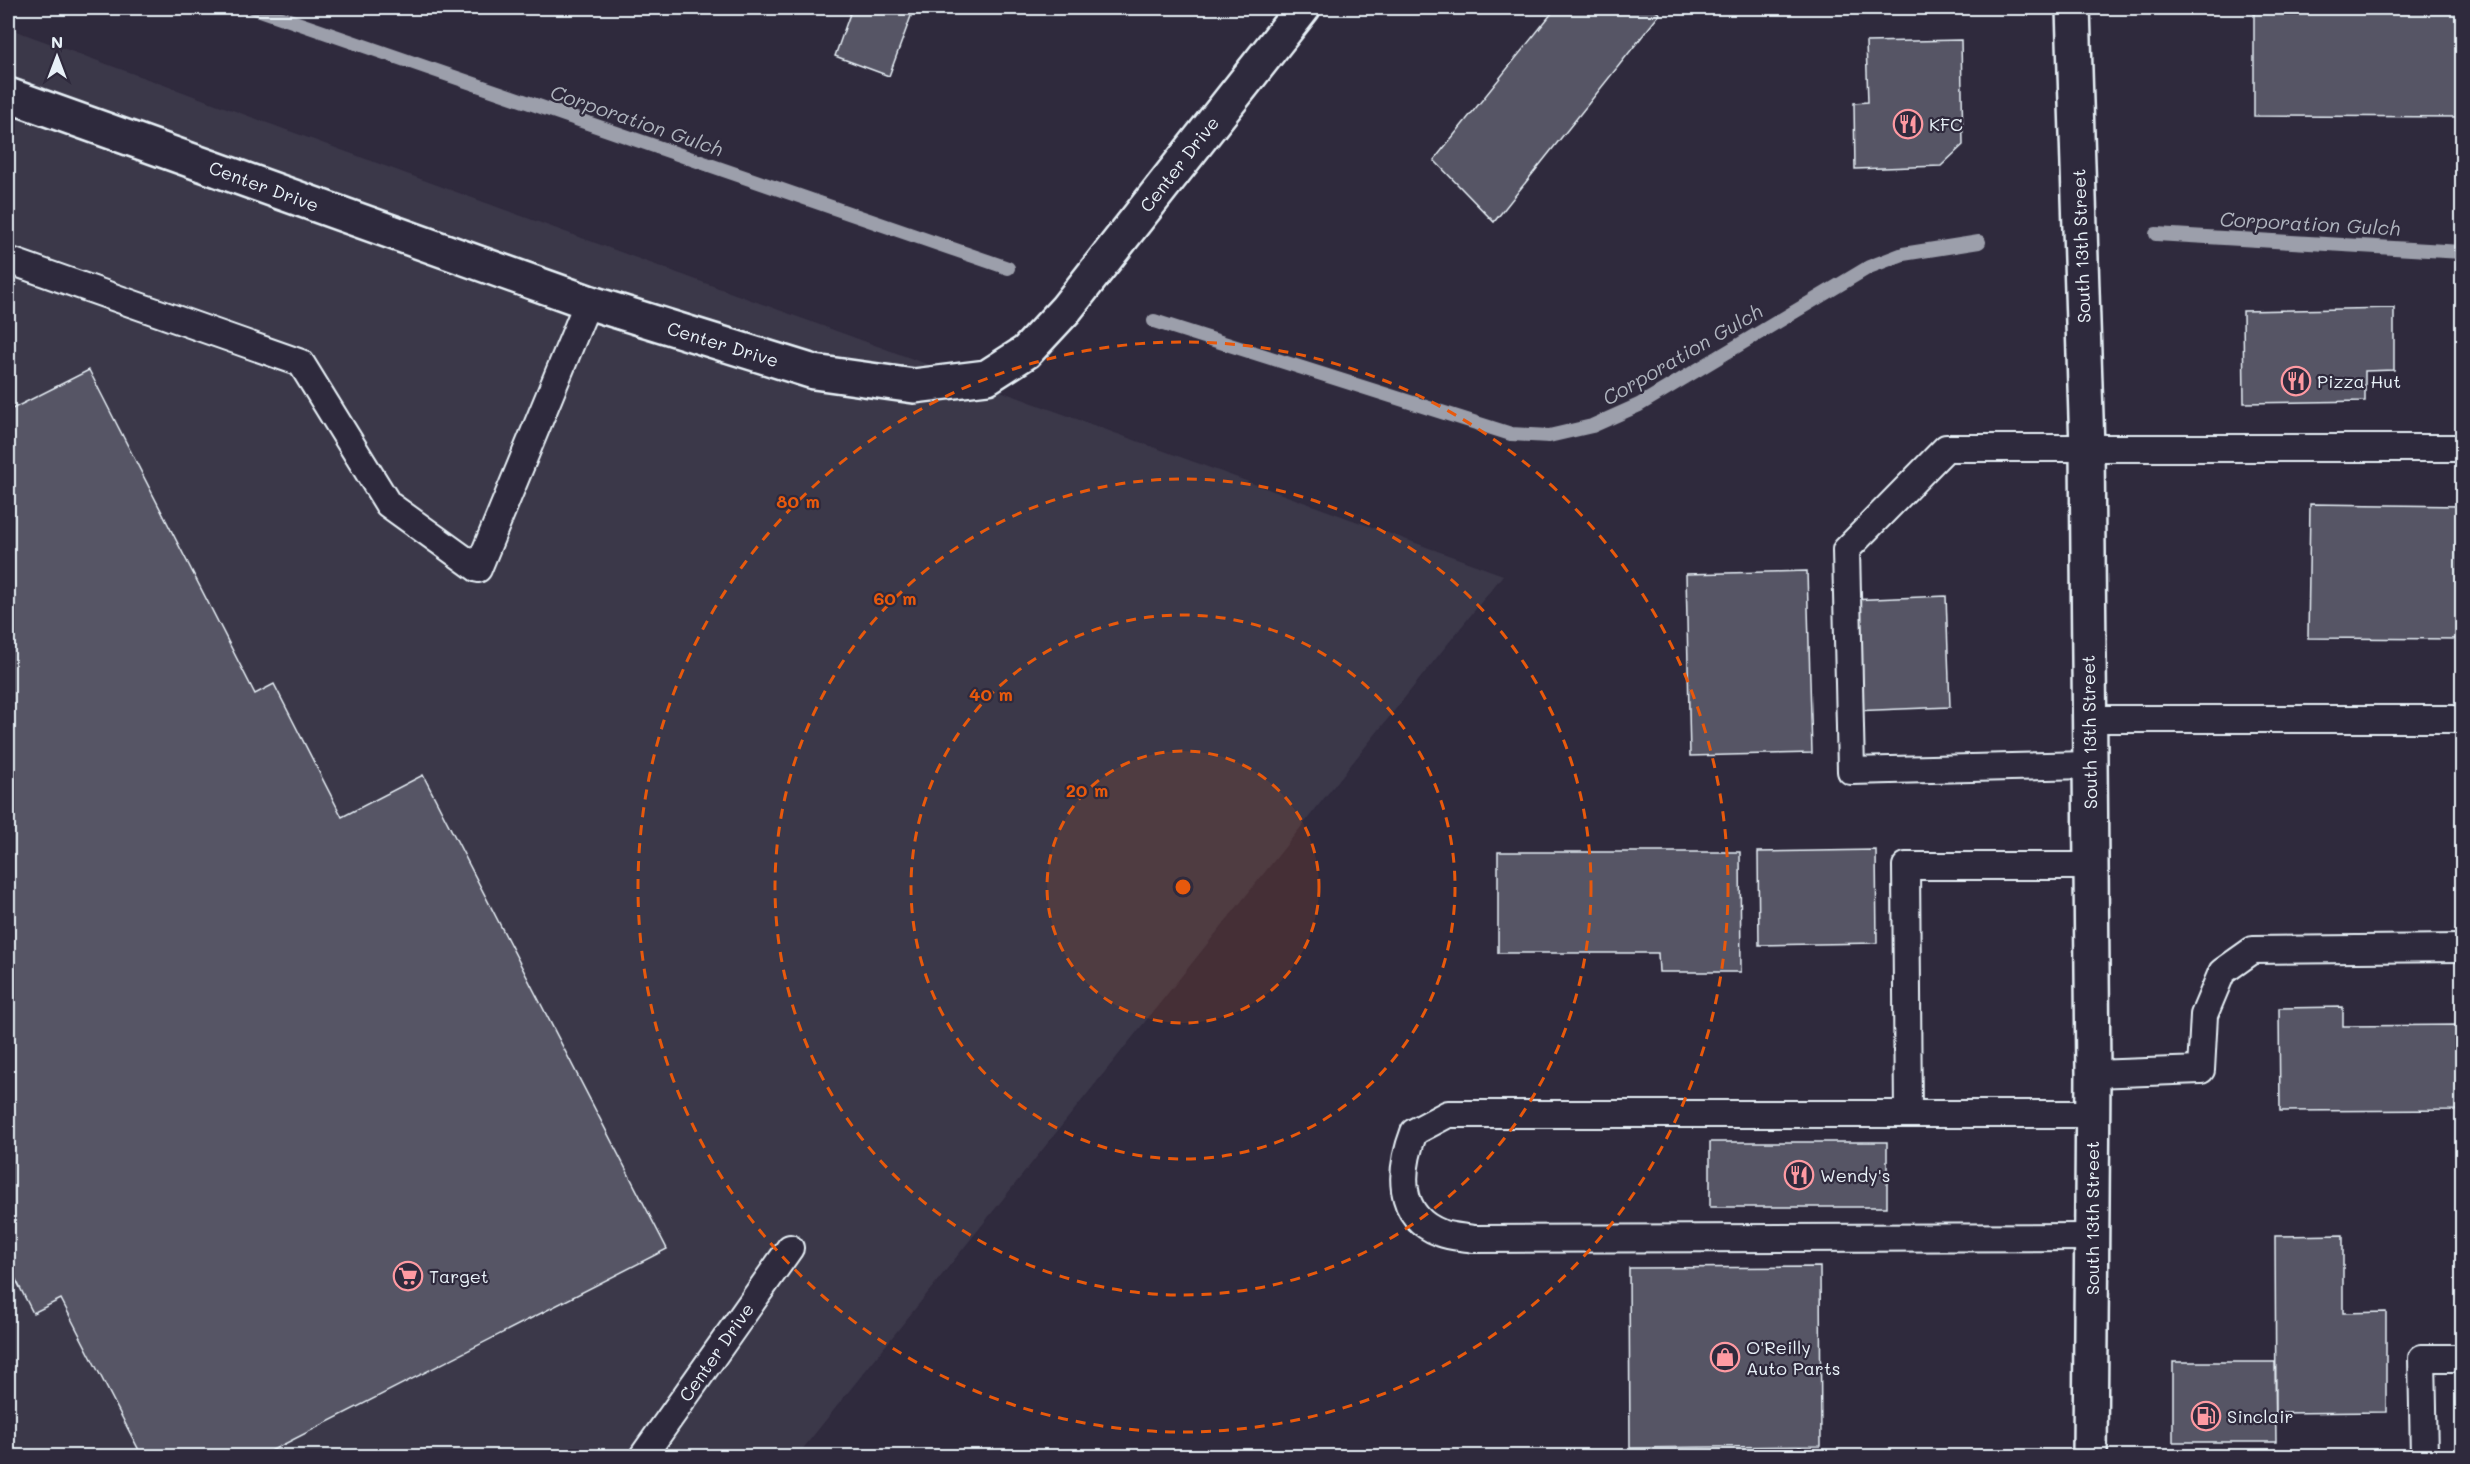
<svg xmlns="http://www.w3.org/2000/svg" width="2470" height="1464" font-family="Mali,sans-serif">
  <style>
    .built { fill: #3b3749 }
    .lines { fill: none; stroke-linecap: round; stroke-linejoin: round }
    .stream { stroke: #9c9fab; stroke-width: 14 }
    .building { fill: #575565; stroke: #e8f1f8; stroke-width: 1.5 }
    .service-casing { stroke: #e8f1f8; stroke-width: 30 }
    .minor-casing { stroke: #e8f1f8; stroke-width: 38 }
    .trunk-casing { stroke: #e8f1f8; stroke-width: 38 }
    .service { stroke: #2f2a3d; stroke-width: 26 }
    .minor { stroke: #2f2a3d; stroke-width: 33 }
    .trunk { stroke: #2f2a3d; stroke-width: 33 }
    .ring { fill: none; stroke: #e8590c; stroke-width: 3; stroke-dasharray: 10 8 }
    .labels { text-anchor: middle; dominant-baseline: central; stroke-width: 4.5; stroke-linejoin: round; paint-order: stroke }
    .poi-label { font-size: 18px; fill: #e8f1f8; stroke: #2f2a3d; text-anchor: start }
    .street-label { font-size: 18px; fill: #e8f1f8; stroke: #2f2a3d }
    .water-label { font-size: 20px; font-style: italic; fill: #afb4be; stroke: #2f2a3d }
    .centre { fill: #e8590c; stroke: #2f2a3d; stroke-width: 3 }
    .ring-label { font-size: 18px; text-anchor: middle; font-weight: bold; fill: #e8590c; stroke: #2f2a3d; stroke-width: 4.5; stroke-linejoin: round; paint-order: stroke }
  </style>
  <rect width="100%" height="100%" fill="#2f2a3d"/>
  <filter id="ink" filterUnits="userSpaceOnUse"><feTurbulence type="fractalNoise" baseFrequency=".0167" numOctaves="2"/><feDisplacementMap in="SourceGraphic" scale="12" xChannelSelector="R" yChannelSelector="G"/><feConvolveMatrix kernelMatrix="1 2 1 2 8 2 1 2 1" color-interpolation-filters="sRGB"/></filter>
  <g filter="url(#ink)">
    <path class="built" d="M8,28L1503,575L797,1456H8Z"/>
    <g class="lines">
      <path class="stream" d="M254,8L1008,268
        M2156,234L2462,252
        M1154,321L1511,434L1549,436L1592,426L1639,405L1869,267L1903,254L1979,242"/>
    </g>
    <path class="building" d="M852,8H914L889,76L835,56Z
      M1556,8H1651L1660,14L1494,222L1434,160Z
      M2254,8H2462V117L2254,116Z
      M1961,40L1963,145L1941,166L1855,169L1854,103L1868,102L1866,42Z
      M2394,308V370L2365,371V401L2244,403L2243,311Z
      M89,370L255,694L274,684L342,817L423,775L667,1249L261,1456H142L61,1299L33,1313L8,1264V411Z
      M2310,504L2462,506V639L2308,638Z
      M1807,571L1812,753L1690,756L1686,574Z
      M1946,596L1950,707L1852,711L1848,600Z
      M1876,850L1877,943L1759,945L1758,852Z
      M1498,852H1740L1741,972H1659L1658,953H1498Z
      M2343,1007V1026L2462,1025V1110L2280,1111L2279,1008Z
      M1710,1142H1887V1207H1710Z
      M2343,1235V1313L2386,1312V1412L2276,1413L2275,1236Z
      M1820,1267L1821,1446L1630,1448L1629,1268Z
      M2173,1362H2275L2276,1442H2173Z"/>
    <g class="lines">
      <g class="service-casing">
        <path id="service" d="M8,260L301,363L388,504L478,569L588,302
          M2089,719H2462
          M2089,765L1851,771L1846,550L1946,448H2462
          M2093,1074L2201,1070L2204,1015L2222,972L2253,950L2462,948
          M1908,1114L1906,866H2090
          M2091,1237L1474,1239C1464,1237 1451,1237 1441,1233C1395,1216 1400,1169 1414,1132L1448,1114H2093
          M643,1456L790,1248
          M2424,1456L2422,1358H2462"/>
      </g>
      <g class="minor-casing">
        <path id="minor" d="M8,95L588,302L814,372L914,386L987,377L1026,352L1066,309L1303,8"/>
      </g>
      <g class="trunk-casing">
        <path id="trunk" d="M2073,8L2087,448L2093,1074L2090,1456"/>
      </g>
      <use href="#service" class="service"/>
      <use href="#minor" class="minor"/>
      <use href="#trunk" class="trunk"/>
    </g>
  </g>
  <circle cx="1183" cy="887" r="136" fill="#e8590c" fill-opacity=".12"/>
  <g class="ring">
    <circle cx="1183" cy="887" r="136"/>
    <circle cx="1183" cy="887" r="272"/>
    <circle cx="1183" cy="887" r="408"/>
    <circle cx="1183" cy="887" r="545"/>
  </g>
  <defs>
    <g id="restaurant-ring" transform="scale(1.5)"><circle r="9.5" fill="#2f2a3d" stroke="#ff9aa2" stroke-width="1.5"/><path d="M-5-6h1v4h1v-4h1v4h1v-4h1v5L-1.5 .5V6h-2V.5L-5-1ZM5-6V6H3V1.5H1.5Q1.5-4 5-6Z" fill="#ff9aa2"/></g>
    <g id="supermarket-ring" transform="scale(1.5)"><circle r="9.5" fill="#2f2a3d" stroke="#ff9aa2" stroke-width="1.5"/><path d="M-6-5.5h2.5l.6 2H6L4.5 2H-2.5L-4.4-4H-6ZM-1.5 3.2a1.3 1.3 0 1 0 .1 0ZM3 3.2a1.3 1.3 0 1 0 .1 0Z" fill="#ff9aa2"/></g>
    <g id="shop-ring" transform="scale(1.5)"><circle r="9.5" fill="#2f2a3d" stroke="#ff9aa2" stroke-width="1.5"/><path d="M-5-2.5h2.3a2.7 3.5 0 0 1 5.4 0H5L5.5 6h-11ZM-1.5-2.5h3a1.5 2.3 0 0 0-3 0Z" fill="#ff9aa2"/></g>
    <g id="fuel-ring" transform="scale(1.5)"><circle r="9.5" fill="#2f2a3d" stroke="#ff9aa2" stroke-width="1.5"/><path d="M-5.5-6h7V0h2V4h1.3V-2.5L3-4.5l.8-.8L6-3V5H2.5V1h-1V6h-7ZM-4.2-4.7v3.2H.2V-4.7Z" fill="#ff9aa2"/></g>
  </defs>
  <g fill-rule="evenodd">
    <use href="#restaurant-ring" x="1908" y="124"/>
    <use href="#restaurant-ring" x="2296" y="381"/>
    <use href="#restaurant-ring" x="1799" y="1175"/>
    <use href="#supermarket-ring" x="408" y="1276"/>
    <use href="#shop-ring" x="1725" y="1357"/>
    <use href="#fuel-ring" x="2206" y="1416"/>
  </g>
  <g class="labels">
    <g class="poi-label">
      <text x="1929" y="124">KFC</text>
      <text x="2317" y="381">Pizza Hut</text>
      <text x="1820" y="1175">Wendy's</text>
      <text x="429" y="1276">Target</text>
      <text x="1746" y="1347">O'Reilly<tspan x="1746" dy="21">Auto Parts</tspan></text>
      <text x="2227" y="1416">Sinclair</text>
    </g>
    <g class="street-label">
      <text transform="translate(1179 164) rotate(-52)">Center Drive</text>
      <text transform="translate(264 186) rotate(20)">Center Drive</text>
      <text transform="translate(2081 246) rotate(-92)">South 13th Street</text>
      <text transform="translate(723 344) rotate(17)">Center Drive</text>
      <text transform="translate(2089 732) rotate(-91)">South 13th Street</text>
      <text transform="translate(2092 1218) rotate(-90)">South 13th Street</text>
      <text transform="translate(716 1352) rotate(-55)">Center Drive</text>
    </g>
    <g class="water-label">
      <text transform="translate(637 120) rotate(19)">Corporation Gulch</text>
      <text transform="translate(2310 223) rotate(3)">Corporation Gulch</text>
      <text transform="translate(1682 354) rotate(-30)">Corporation Gulch</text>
    </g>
  </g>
  <circle cx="1183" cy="887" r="9" class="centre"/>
  <g class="ring-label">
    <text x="798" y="508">80 m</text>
    <text x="895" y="605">60 m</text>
    <text x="991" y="701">40 m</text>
    <text x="1087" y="797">20 m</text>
  </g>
  <rect width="2470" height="1464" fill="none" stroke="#2f2a3d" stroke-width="30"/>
  <rect x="15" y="15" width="2440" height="1434" fill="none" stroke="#e8f1f8" stroke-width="2" filter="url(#ink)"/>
  <g transform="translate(57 57)" stroke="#2f2a3d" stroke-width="4.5" paint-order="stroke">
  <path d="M0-4.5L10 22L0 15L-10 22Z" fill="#e8f1f8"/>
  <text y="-9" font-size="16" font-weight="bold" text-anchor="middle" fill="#e8f1f8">N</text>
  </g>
</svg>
